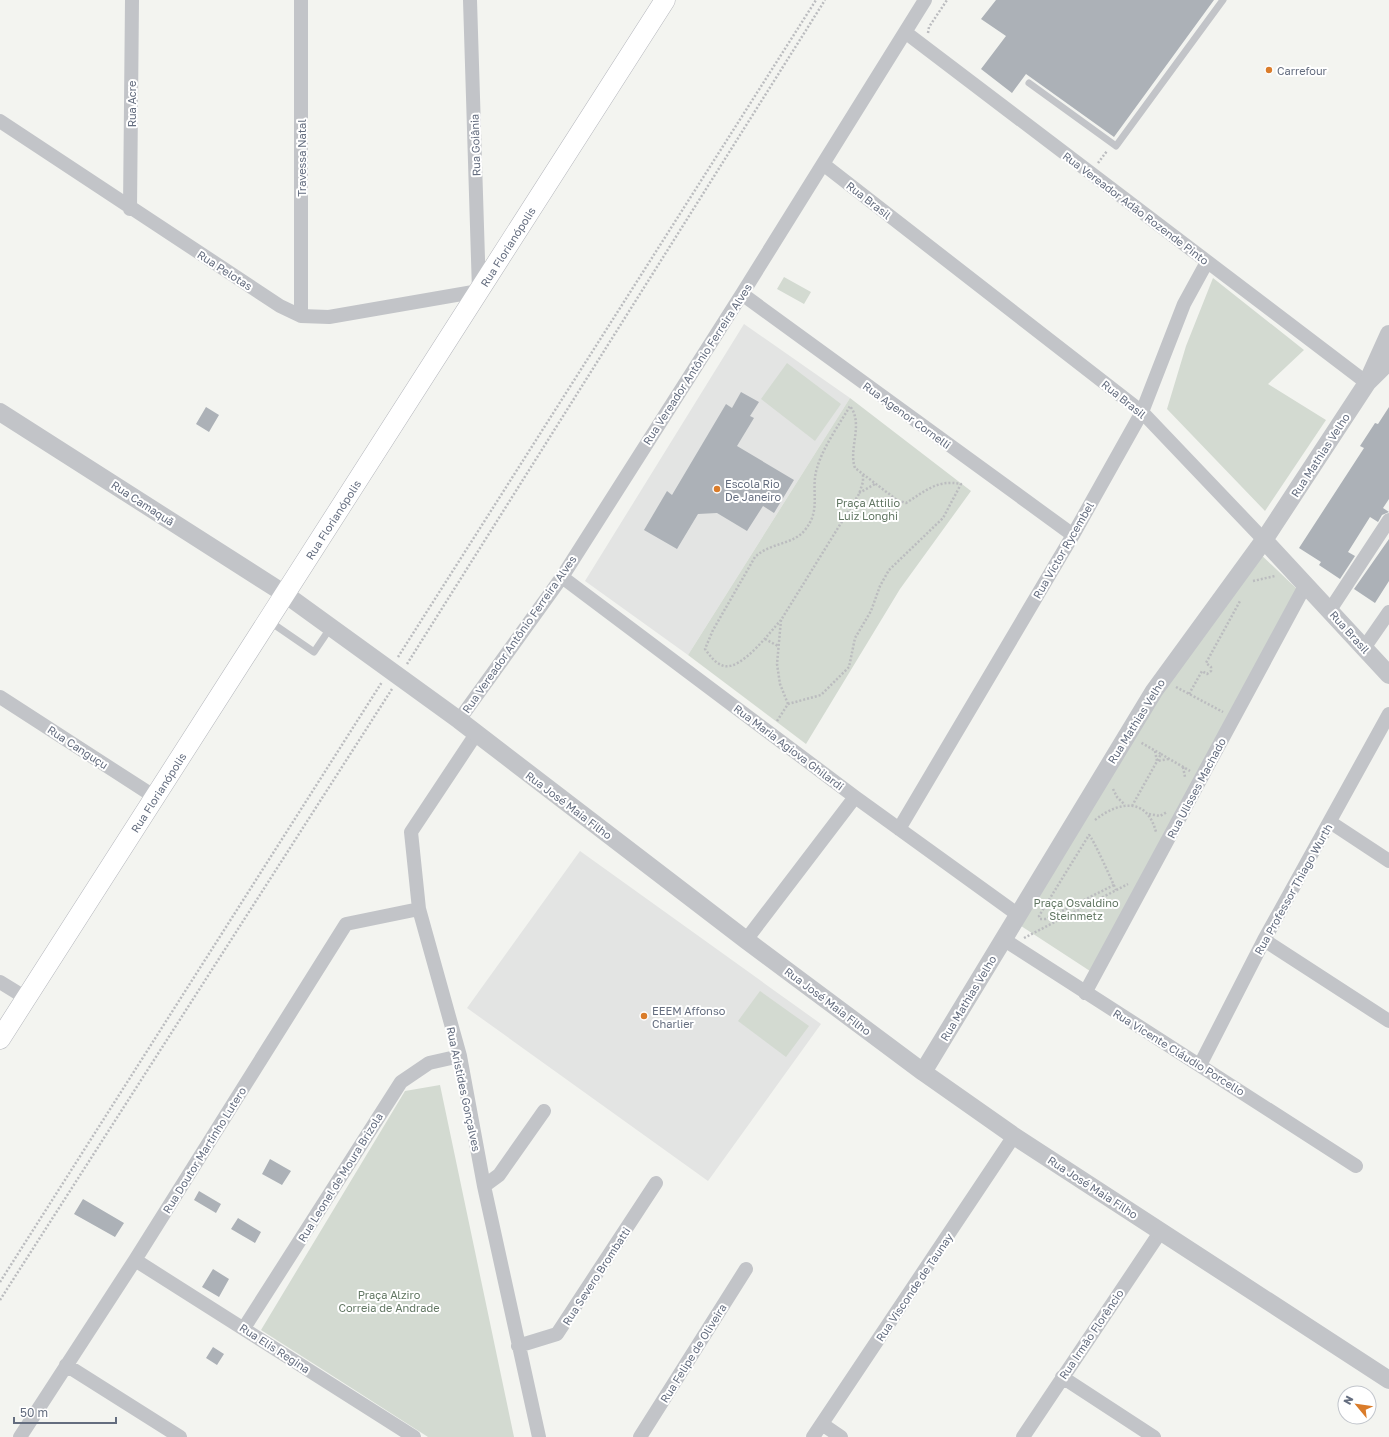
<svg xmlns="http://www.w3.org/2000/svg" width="1389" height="1437" font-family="'Golos Text',sans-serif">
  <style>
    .built { fill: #e3e4e3 }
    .green { fill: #d3dad1 }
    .building { fill: #acb1b7 }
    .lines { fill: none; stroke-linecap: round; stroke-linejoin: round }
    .secondary-casing { stroke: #b4b6bc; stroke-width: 21 }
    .path { stroke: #bbbcbf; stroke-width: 2.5; stroke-dasharray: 2 2; stroke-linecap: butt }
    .service { stroke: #c2c4c8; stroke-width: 7 }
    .minor { stroke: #c2c4c8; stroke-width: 14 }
    .tertiary { stroke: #c2c4c8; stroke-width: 18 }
    .secondary { stroke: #fff; stroke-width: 20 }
    .poi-dot { fill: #da7c2a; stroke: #fff; stroke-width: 1.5 }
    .labels { text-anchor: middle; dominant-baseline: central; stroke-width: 4; stroke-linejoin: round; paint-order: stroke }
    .poi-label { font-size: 11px; fill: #646d7f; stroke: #fff; text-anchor: start }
    .street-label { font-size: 11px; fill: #646d7f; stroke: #fff }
    .park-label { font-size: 11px; fill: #627763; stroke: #fff }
  </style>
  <rect width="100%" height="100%" fill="#f3f4f0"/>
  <path class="built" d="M744,324L850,398L688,655L585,581Z
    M580,851L821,1024L708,1181L467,1008Z"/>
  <path class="green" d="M784,277L811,292L804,304L777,289Z
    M1213,278L1304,350L1268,384L1326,420L1265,511L1167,409L1186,346Z
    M787,363L841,404L815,441L761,399Z
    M850,398L971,491L900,589L806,744L688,655Z
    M1256,550L1298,590L1090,971L1018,924L1155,693Z
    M760,991L809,1026L786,1057L738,1021Z
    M440,1085L514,1437H428L261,1330L405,1091Z"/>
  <path class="building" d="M996,0H1214L1114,137L1026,74L1012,93L981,69L1006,36L981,19Z
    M741,392L759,402L750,416L754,418L737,446L794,480L774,513L763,506L747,531L717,513L698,514L677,549L644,530L667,491L672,495L726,404L732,408Z
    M206,407L219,415L209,432L196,424Z
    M1389,407V499L1383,508L1389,512L1382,515L1378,522L1370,517L1348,552L1355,556L1340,579L1319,565L1321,562L1299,548L1364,448L1360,446L1375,423L1378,424Z
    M1389,539V581L1375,603L1354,589Z
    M270,1159L291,1171L282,1185L262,1174Z
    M199,1191L221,1204L216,1213L194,1200Z
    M83,1199L124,1223L115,1237L74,1214Z
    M238,1218L261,1232L255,1243L231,1229Z
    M213,1269L229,1279L219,1297L202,1287Z
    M213,1347L224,1354L217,1365L206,1358Z"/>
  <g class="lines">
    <g class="secondary-casing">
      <g id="secondary">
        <path id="s1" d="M0,1039L665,0"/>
      </g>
    </g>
    <path class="path" d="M928,33L929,27L947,0
      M1098,163L1107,151
      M859,493L875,484
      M1253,581L1275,576
      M765,639L778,646
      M398,657L816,0
      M407,664L825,0
      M1176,687L1223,712
      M1189,694L1202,671L1207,674L1211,671V667L1206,663L1240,601
      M788,704L780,684L777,664L781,620L859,494L863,482V474
      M777,721L788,704L821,695L849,667L855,638L871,611L880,586L889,570L943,518L961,484C937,479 924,492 906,503L897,500L855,468C848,449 864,424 850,406C839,425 823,447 817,468C810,491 822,509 805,530C793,545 771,542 755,557L713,630L705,649C710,656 716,664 724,666C742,670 770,632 781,620
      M1155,751L1157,761L1169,759
      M1161,754L1190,771
      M1183,767L1185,777
      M1113,789L1117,797L1125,805
      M1132,806L1161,754L1140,742
      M1149,814L1160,816L1167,812
      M1095,820C1119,801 1147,797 1156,832
      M1114,885L1046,919H1040L1039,916L1089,835C1093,838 1112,881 1116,890
      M1024,938L1128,884
      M0,1282L382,682
      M0,1300L392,689"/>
    <path class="service" d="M1029,83L1116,146L1223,0
      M269,621L314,652L331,627"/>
    <path class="minor" d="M905,32L1367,383
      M0,121L280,306L301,316L329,317L479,291L470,0
      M823,164L1142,412L1264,540
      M130,209L132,0
      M742,294L1073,535
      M301,316V0
      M562,577L855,797L1017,914
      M1330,610L1389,520
      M1364,648L1389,612
      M0,697L155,797
      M459,720L562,577L742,294L925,0
      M476,734L411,832L419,909L460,1056L484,1186L539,1437
      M1330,822L1389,861
      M899,829L1073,535L1142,412L1184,304L1207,262
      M1003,939L1356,1166
      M746,940L855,797
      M1264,940L1389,1021
      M0,982L26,998
      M1085,993L1306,584
      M1200,1065L1264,940L1389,714
      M484,1186L499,1175L544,1111
      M135,1260L414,1437
      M244,1328L401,1082L429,1063L460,1056
      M518,1346L557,1334L656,1183
      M66,1365L180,1437
      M1062,1377L1154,1437
      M822,1424L841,1437
      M20,1437L135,1260L346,924L419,909
      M640,1437L746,1269
      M813,1437L1014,1136
      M1023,1437L1161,1231"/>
    <path class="tertiary" d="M1370,376L1389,334
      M0,412L285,594L459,720L746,940L923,1072L1014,1136L1389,1380
      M1264,540L1389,675
      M923,1072L1154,691L1264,540L1367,383L1389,361"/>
    <use href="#secondary" class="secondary"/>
  </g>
  <g class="poi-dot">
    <circle cx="1269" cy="70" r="4"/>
    <circle cx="717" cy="489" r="4"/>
    <circle cx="644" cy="1016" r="4"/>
  </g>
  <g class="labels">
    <g class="poi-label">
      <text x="1277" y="70">Carrefour</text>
      <text x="725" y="483">Escola Rio<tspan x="725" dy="13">De Janeiro</tspan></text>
      <text x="652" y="1010">EEEM Affonso<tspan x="652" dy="13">Charlier</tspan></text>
    </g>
    <g class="street-label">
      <text transform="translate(131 104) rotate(-90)">Rua Acre</text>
      <text transform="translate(475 145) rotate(-92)">Rua Goiânia</text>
      <text transform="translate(301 158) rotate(-90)">Travessa Natal</text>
      <text transform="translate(869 200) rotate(38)">Rua Brasil</text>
      <text transform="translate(1136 208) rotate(37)">Rua Vereador Adão Rozende Pinto</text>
      <text stroke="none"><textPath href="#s1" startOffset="941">Rua Florianópolis</textPath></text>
      <text transform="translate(225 270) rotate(33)">Rua Pelotas</text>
      <text transform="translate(697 364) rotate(-57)">Rua Vereador Antônio Ferreira Alves</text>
      <text transform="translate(1124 399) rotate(39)">Rua Brasil</text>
      <text transform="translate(907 415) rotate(36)">Rua Agenor Cornelli</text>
      <text transform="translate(1320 455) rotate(-57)">Rua Mathias Velho</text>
      <text transform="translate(143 503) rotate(33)">Rua Camaquã</text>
      <text stroke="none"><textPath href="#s1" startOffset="617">Rua Florianópolis</textPath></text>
      <text transform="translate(1063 550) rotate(-60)">Rua Víctor Rycembel</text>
      <text transform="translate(1350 632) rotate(48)">Rua Brasil</text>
      <text transform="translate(519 634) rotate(-55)">Rua Vereador Antônio Ferreira Alves</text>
      <text transform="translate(1136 721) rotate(-58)">Rua Mathias Velho</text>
      <text transform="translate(78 747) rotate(33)">Rua Canguçu</text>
      <text transform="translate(789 747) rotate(37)">Rua Maria Agiova Ghilardi</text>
      <text transform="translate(1196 788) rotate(-62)">Rua Ulisses Machado</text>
      <text stroke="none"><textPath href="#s1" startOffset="293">Rua Florianópolis</textPath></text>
      <text transform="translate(569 805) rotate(37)">Rua José Maia Filho</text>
      <text transform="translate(1293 889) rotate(-61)">Rua Professor Thiago Wurth</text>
      <text transform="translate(968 998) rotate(-59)">Rua Mathias Velho</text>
      <text transform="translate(828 1001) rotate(37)">Rua José Maia Filho</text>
      <text transform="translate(1179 1052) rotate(32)">Rua Vicente Cláudio Porcello</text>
      <text transform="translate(464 1089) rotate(78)">Rua Aristides Gonçalves</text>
      <text transform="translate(204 1150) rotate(-58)">Rua Doutor Martinho Lutero</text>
      <text transform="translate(340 1177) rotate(-58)">Rua Leonel de Moura Brizola</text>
      <text transform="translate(1093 1187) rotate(33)">Rua José Maia Filho</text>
      <text transform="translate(596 1276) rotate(-57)">Rua Severo Brombatti</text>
      <text transform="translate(914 1287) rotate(-56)">Rua Visconde de Taunay</text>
      <text transform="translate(1091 1334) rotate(-56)">Rua Irmão Florêncio</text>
      <text transform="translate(275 1348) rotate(33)">Rua Elis Regina</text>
      <text transform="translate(693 1353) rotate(-58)">Rua Felipe de Oliveira</text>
    </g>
    <g class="park-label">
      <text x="868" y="502">Praça Attilio<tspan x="868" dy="13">Luiz Longhi</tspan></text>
      <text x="1076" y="902">Praça Osvaldino<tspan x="1076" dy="13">Steinmetz</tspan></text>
      <text x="389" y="1294">Praça Alziro<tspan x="389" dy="13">Correia de Andrade</tspan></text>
    </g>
  </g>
  <g transform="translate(1357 1405) rotate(299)"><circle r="19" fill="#ffffff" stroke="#c1c5cc"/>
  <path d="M0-3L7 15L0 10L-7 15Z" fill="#da7c2a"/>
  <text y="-6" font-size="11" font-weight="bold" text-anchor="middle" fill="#646d7f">N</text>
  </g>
  <path d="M14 1417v6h102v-6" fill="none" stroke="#646d7f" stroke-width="2"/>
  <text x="20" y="1417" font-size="12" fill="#646d7f" stroke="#ffffff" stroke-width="3" paint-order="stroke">50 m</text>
</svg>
